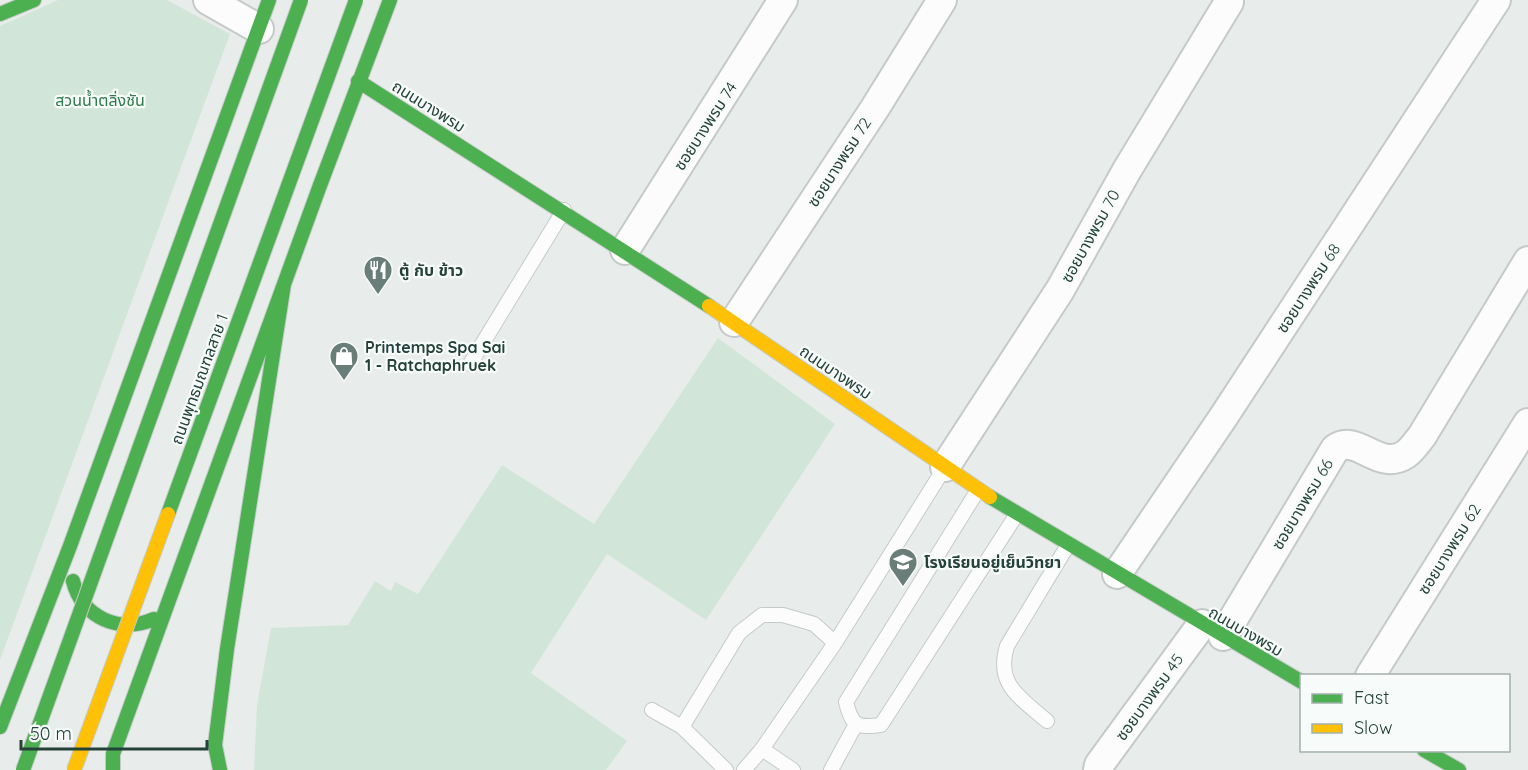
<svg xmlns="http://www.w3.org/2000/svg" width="1528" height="770" font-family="Quicksand,'Noto Sans Thai',sans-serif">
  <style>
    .green { fill: #d1e6d8 }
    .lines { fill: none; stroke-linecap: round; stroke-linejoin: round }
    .lane-casing { stroke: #c5cac8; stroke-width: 16 }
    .street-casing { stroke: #c5cac8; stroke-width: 32 }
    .fast-casing { stroke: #c3cbc8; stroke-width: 16 }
    .slow-casing { stroke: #c3cbc8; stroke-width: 16 }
    .lane { stroke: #fcfcfc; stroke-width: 14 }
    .street { stroke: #fcfcfc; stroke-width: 28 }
    .fast { stroke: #4caf50; stroke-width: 14 }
    .slow { stroke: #ffc107; stroke-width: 14 }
    .fast-bridge-casing { stroke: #c3cbc8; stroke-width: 16; stroke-linecap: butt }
    .slow-bridge-casing { stroke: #c3cbc8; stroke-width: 16; stroke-linecap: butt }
    .fast-bridge { stroke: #4caf50; stroke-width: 14 }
    .slow-bridge { stroke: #ffc107; stroke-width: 14 }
    .labels { text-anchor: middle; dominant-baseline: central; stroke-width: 4.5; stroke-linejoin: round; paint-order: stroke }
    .park-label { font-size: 16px; fill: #2d7a4b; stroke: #f7fbf9 }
    .street-label { font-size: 16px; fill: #24423a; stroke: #f7fbf9 }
    .poi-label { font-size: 16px; font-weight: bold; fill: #24423a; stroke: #f7fbf9; text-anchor: start }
  </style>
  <rect width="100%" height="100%" fill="#e8edeb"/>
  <path class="green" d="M58,0H167L230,34L0,660V26Z
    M718,338L835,424L706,620L607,554L531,673L627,741L606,770H254L257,705L271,628L348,625L375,581L391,591L395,582L418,594L502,465L594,524Z"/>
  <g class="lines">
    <g class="lane-casing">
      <path id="lane" d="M470,364L564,210
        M978,490L846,702C852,726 857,728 881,725L1017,514
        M652,710L682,727L726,770
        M1047,721C1021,698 995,685 1007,646L1068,545
        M682,727L739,633L762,615H783L814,624L835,643
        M762,749L793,770
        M744,770L762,749L835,643L945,467
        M831,770L856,724"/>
    </g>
    <g class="street-casing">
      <path id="street" d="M208,0L259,29
        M625,250L783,0
        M734,322L875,108L942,0
        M945,467L1060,290L1127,170L1229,2
        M1117,574L1224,416L1496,0
        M1223,636L1335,449C1357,432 1379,473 1406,454C1412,450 1417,442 1422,436L1528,261
        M1370,676L1528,423
        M1098,770L1099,765L1202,624"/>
    </g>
    <g class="fast-casing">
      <path id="fast" d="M0,14L34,0
        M358,81L709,306
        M990,497L1302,682
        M73,581C82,618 120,634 154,619
        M0,727L70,546L269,0
        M1424,750L1459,770
        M113,770V754L319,188L390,0
        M220,770L215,745L227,649L284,284"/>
    </g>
    <g class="slow-casing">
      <path id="slow" d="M709,306L990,497"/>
    </g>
    <use href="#lane" class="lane"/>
    <use href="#street" class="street"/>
    <use href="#fast" class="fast"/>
    <use href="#slow" class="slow"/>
    <g class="fast-bridge-casing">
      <path id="fast-bridge" d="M168,514L356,0
        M23,770L301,0"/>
    </g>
    <g class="slow-bridge-casing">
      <path id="slow-bridge" d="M74,770L168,514"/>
    </g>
    <use href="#fast-bridge" class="fast-bridge"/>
    <use href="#slow-bridge" class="slow-bridge"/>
  </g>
  <defs>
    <g id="restaurant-pin" transform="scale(1.5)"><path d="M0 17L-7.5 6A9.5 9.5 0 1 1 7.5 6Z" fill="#697e78" stroke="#f7fbf9"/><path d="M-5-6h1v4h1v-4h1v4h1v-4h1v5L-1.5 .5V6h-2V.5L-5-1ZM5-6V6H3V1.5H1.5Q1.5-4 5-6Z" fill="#fff"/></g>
    <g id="shop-pin" transform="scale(1.5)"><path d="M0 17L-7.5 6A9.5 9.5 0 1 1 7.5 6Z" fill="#697e78" stroke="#f7fbf9"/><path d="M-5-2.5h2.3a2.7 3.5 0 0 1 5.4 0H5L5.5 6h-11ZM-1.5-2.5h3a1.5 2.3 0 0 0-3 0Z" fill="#fff"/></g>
    <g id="school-pin" transform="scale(1.5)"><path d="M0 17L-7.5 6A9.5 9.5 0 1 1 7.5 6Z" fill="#697e78" stroke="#f7fbf9"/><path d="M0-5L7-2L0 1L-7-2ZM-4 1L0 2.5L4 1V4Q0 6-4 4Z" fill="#fff"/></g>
  </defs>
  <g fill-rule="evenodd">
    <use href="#restaurant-pin" x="378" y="270"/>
    <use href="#shop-pin" x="344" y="356"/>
    <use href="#school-pin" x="903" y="562"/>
  </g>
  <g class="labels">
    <g class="park-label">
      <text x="100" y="100">สวนน้ำตลิ่งชัน</text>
    </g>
    <g class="street-label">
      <text transform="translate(429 106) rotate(32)">ถนนบางพรม</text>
      <text transform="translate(705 126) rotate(-57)">ซอยบางพรม 74</text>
      <text transform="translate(839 162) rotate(-57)">ซอยบางพรม 72</text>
      <text transform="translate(1090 236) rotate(-61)">ซอยบางพรม 70</text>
      <text transform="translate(1308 288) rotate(-57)">ซอยบางพรม 68</text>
      <text transform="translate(836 372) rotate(34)">ถนนบางพรม</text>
      <text transform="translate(199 379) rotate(-70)">ถนนพุทธมณฑลสาย 1</text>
      <text transform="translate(1302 504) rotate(-59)">ซอยบางพรม 66</text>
      <text transform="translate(1449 549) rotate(-58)">ซอยบางพรม 62</text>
      <text transform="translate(1246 631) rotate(30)">ถนนบางพรม</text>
      <text transform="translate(1149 697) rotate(-54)">ซอยบางพรม 45</text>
    </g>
    <g class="poi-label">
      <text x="399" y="270">ตู้ กับ ข้าว</text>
      <text x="365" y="347">Printemps Spa Sai<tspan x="365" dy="18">1 - Ratchaphruek</tspan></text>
      <text x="924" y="562">โรงเรียนอยู่เย็นวิทยา</text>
    </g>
  </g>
  <rect x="1300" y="674" width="210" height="78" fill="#f7fbf9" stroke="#a3b1ad" stroke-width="1.5"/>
  <rect x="1312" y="694" width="30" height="9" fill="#4caf50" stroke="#a3b1ad" stroke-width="1.5"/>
  <text x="1354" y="704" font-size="18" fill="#24423a">Fast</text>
  <rect x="1312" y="724" width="30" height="9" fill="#ffc107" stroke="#a3b1ad" stroke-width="1.5"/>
  <text x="1354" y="734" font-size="18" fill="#24423a">Slow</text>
  <path d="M21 740v9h186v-9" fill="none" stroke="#24423a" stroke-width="3"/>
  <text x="30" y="740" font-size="18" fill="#24423a" stroke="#f7fbf9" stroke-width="4.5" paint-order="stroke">50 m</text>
</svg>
